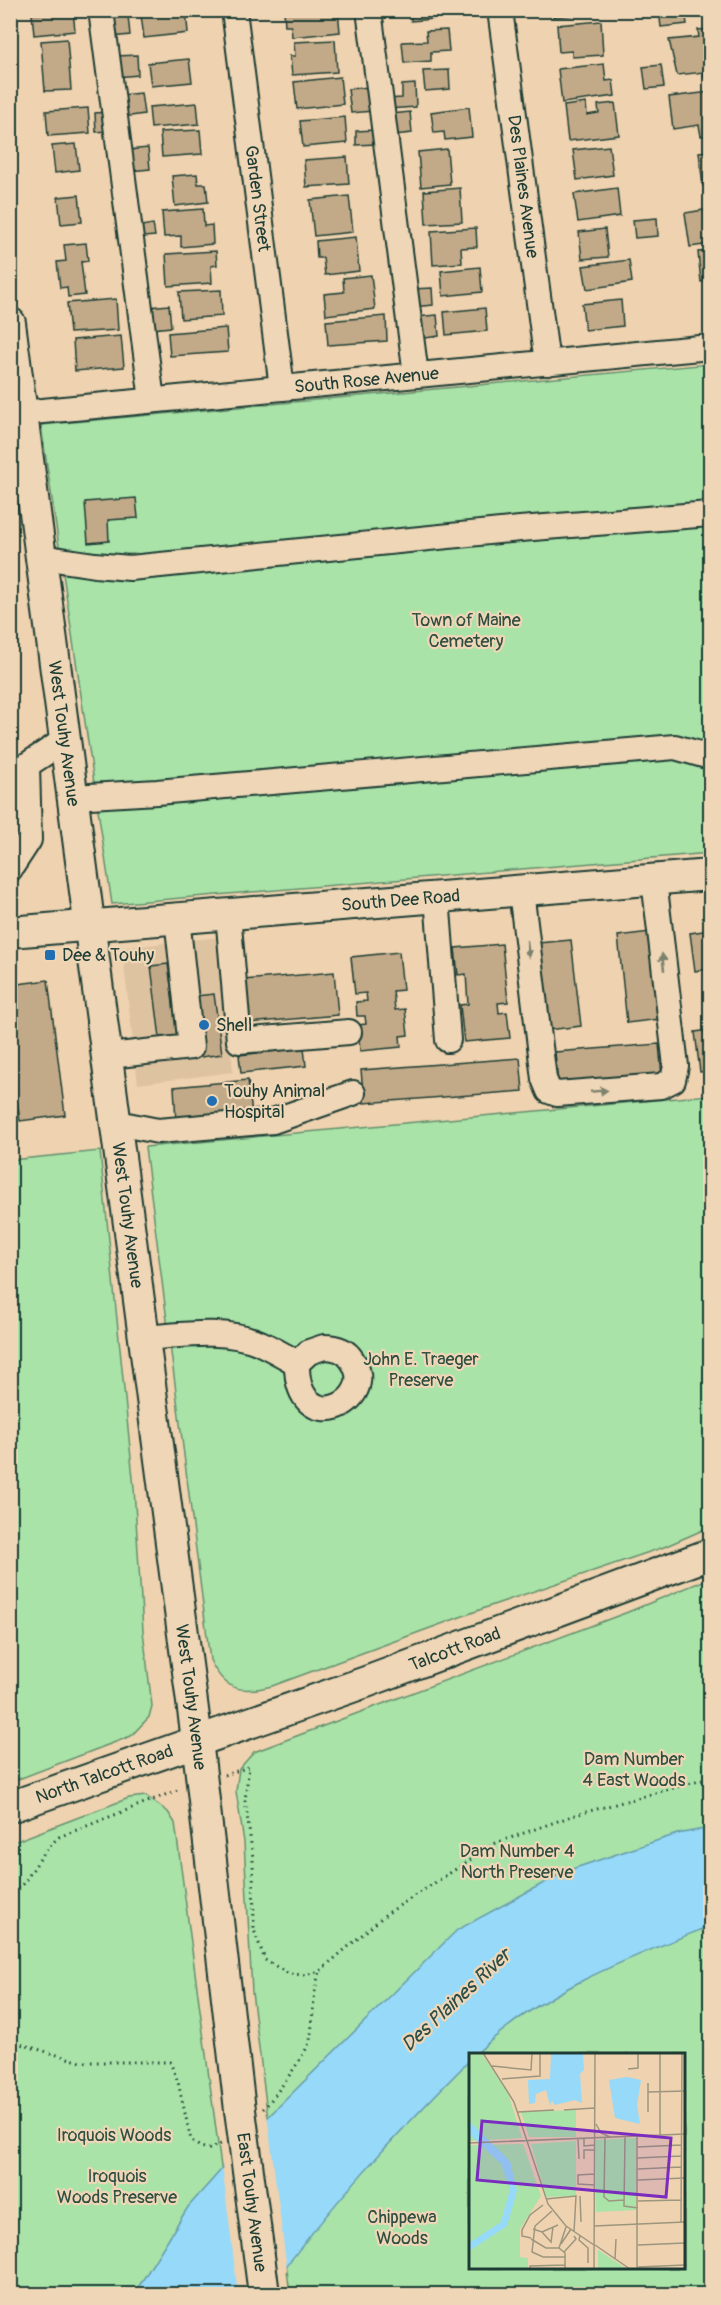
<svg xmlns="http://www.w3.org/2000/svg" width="721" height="2305" font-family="Pangolin,sans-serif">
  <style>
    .built { fill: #dec3a1 }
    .green { fill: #a9e3a8; stroke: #64906e; stroke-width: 1.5; fill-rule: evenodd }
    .water { fill: #96d9f8; stroke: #669baa; stroke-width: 1.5 }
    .pier { fill: #efd2af }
    .building { fill: #c2aa88; stroke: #1f3d34; stroke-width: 1.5 }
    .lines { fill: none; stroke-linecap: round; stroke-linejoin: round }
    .minor-casing { stroke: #1f3d34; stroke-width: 28 }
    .major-casing { stroke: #1f3d34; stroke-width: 34 }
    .path { stroke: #1f3d34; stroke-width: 3; stroke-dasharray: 1.5 4.5; stroke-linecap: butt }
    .minor { stroke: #eed6b6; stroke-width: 24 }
    .major { stroke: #eed6b6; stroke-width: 30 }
    .major-bridge-casing { stroke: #1f3d34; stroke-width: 34; stroke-linecap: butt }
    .major-bridge { stroke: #eed6b6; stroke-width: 30 }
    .oneway { fill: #7c826e }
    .poi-dot { fill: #1f6fb2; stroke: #eed6b6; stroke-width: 2 }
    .labels { text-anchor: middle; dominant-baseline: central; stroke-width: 4.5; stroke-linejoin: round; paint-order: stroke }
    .street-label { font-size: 18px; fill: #1f3d34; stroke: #eed6b6 }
    .park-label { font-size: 18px; fill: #2d4e40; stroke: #eed6b6 }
    .poi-label { font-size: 18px; fill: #1f3d34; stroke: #eed6b6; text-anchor: start }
    .water-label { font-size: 20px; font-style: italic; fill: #2b4d48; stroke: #eed6b6 }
    .inset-road { fill: none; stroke: #9c967e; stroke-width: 1.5 }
    .view { fill: #7b2cbf; fill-opacity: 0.15; stroke: #7b2cbf; stroke-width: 3 }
    .inset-edge { fill: none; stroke: #1f3d34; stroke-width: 3 }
  </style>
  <rect width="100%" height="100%" fill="#efd2af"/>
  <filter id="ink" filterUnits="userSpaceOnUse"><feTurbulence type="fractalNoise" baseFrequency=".0167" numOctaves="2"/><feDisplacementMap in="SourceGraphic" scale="12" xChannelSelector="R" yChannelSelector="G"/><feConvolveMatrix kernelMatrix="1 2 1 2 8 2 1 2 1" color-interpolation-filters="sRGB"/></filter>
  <g filter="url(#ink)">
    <path class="built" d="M220,937L233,1072L138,1084L122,948Z"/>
    <path class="green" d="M710,364V853L112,904L41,425Z
      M710,1095V1527L664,1547L493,1605L272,1686C241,1694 225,1691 210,1660L145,1147Z
      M100,1151L134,1488L143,1631L152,1706L149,1717L131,1736L11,1782V1160Z
      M710,1578V2294H290L252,1992L244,1842L236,1791L239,1769L254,1752L628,1612ZM470,2054H684V2268H470Z
      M146,1796L168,1812L175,1823L238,2294H11V1843L129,1798Z"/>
    <path class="water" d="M710,1828V1926C627,1959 542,1990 476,2054H470V2060C395,2135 327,2208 266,2294H134L188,2207L267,2118L457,1930L566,1871L677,1834Z"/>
    <path class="pier" d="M267,2114L287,2270L269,2294H238L222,2165Z"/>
    <path class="building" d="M50,10H73L75,31L34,35L32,14L50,13Z
      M186,10L188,33L144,38L141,15Z
      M284,10H338L340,32L292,37L291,26H285Z
      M410,10H432L433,19L411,21Z
      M552,10H586V14L553,17Z
      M659,10H685L687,24L661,27Z
      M128,16L130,35L112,37L110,18Z
      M601,21L603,55L572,57V51L559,52L557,25Z
      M710,29V76L704,77V72L677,75L669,40L699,37L698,30Z
      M447,30L449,51L431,52V61L404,63L402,42L427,41L426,31Z
      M67,39L71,90L45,91L41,41Z
      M335,40L337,72L292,75L290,56H295L294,42Z
      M137,55L138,75L117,77L116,56Z
      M189,59L192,82L151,86L148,63Z
      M604,64L606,81L613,80L615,96L562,103L558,69Z
      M661,65L664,87L646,89L643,67Z
      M449,70L450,89L425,91L423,71Z
      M340,77L343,104L297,109L294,82Z
      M415,84L416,107L387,109L386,99L402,98V85Z
      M370,87L372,111L351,113L348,89Z
      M710,92V135L701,136L699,125L673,129L669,97Z
      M141,93L144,114L124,117L121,95Z
      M197,103L199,124L151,128L149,107Z
      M586,103L587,115L599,113L598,105L615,103L619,135L568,141L564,106Z
      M469,107L472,137L445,140L444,132L434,133L431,112Z
      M88,108L90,133L48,136L46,111Z
      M106,112L107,131L96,132L95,113Z
      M410,112L412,133L394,135L392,114Z
      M345,117L347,143L303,147L300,121Z
      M200,130L202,154L162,157L160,132Z
      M375,130L376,144L356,145V131Z
      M76,144L79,170L55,173L52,146Z
      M609,146L613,175L577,180L573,150Z
      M148,148L150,169L130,171L128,150Z
      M447,149L450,184L421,187L418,152Z
      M710,151V185L703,186L699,152Z
      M347,157L349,184L306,187L304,160Z
      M197,174L198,184H206L208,202L175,206L172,176Z
      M460,188L462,222L426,224L424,191Z
      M617,188L620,216L578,222L574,194Z
      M79,195L82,222L61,224L58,197Z
      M349,196L353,232L314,236L310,200Z
      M203,209L204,226L212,225L213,244L181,247V236L164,237L162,212Z
      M710,209V244L690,247L685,213Z
      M657,218L658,236L635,238L633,220Z
      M153,224L155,236L143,237L141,226Z
      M476,228L477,247L461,248L462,263L433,265L431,231Z
      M605,229L608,257L582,259L579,232Z
      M356,237L359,271L325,275L323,258H317L316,241Z
      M86,243L88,261L81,262L85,295L68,297L67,287L60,288L57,262L66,261L64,245Z
      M216,251L217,265L211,266L212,283L168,286L166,254Z
      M710,251V281L701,282L698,252Z
      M629,260L632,282L587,289L583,266Z
      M480,267L482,292L443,296L441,271Z
      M371,275L375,309L326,315L324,294L344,292L343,278Z
      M432,288L433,305L413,307L412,289Z
      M221,290L222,316L181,319L179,292Z
      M116,299L118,330L70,333L67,303Z
      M621,300L623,326L585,330L582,304Z
      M169,305L171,327L151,329L149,307Z
      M485,308L487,331L446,335L444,312Z
      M437,315L439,336L418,339L415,317Z
      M386,316L387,341L328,345L326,321Z
      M226,328L228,352L170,356L168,333Z
      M121,336L124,367L75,371L73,340Z
      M136,498L138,518L108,520L109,541L88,543L85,502Z
      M10,737L22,815L10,831Z
      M710,930V969L695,971L690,933Z
      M650,932L660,1019L627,1023L618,936Z
      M571,940L581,1026L548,1030L538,943Z
      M502,944L508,1002L498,1003L499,1013L507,1012L510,1038L464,1042L460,1005L468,1004L466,974L458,975L455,948Z
      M399,952L403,990L393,991L395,1010L405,1009L408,1035L400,1036L401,1047L360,1051L358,1025L366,1024L365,1016H357L356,1002L367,1001L366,993L355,994L351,957Z
      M168,964L179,1044L161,1046L151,966Z
      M334,972L338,1015L248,1023L244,980Z
      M48,980L65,1115L20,1121L10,1049V985Z
      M214,994L222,1054L194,1058L187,997Z
      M710,1030V1071L700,1072L695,1032Z
      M659,1044L662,1076L558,1085L555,1052Z
      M304,1048L306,1066L241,1073L239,1055Z
      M520,1058L523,1091L364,1103L361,1070Z
      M248,1080L252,1114L176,1121L174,1087Z"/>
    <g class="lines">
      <g class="minor-casing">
        <g id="minor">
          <path d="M101,10L152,400"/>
          <path id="s1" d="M234,10L282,388"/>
          <path d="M369,10L416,375"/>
          <path id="s2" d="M500,10L547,363"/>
          <path id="s3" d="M22,413L710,347"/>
          <path d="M41,557L95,565L130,568L520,529L710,514"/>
          <path d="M73,797L157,792L675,747L710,757"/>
          <path d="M10,869L29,840L27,765L65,740"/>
          <path d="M521,891L544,1079L549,1091L557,1094L661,1086L673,1080L676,1066L654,880"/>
          <path d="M437,897L448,1040"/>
          <path d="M228,914L239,1041L349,1032"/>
          <path d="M109,1056L191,1047L177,918"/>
          <path d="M117,1123L158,1131L273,1121L353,1093"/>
          <path d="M145,1338C183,1335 224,1328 260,1343C273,1349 285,1356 297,1363"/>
          <path d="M324,1347C336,1347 346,1350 352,1360C382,1401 296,1443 297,1363L309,1352Z"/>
        </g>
      </g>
      <g class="major-casing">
        <g id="major">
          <path id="s4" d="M10,323L197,1740L240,2110"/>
          <path id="s5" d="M10,932L710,875"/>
          <path id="s6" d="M10,1807L366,1682L710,1554"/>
        </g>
      </g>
      <path class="path" d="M224,1775L249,1767L245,1800L253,1858L254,1930L265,1960L289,1974L305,1975L320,1971L385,1915L496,1843L575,1815L710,1778
        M10,1898C30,1880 38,1855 59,1837L180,1789
        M10,2041L81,2062H170L178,2082L191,2140L200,2147L209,2149L221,2144
        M263,2109C272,2101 308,2051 310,2040C314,2017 312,1993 320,1971"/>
      <use href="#minor" class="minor"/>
      <use href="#major" class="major"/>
      <g class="major-bridge-casing">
        <g id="major-bridge">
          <path id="s7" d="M240,2110L264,2294"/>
        </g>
      </g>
      <use href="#major-bridge" class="major-bridge"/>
    </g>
    <defs><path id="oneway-solid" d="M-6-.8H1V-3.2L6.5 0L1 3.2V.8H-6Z" transform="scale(1.5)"/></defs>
    <g class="oneway">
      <use href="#oneway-solid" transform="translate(528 949) rotate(83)"/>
      <use href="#oneway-solid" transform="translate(663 962) rotate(-97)"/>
      <use href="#oneway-solid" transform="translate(599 1091) rotate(-5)"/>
    </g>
  </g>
  <g class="poi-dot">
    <rect x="44" y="949" width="12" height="12" rx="3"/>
    <circle cx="204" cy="1025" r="6"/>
    <circle cx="212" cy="1101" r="6"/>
  </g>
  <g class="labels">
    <g class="street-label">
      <text stroke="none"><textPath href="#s2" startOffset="178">Des Plaines Avenue</textPath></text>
      <text stroke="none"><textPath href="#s1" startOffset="190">Garden Street</textPath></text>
      <text stroke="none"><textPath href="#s3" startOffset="346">South Rose Avenue</textPath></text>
      <text stroke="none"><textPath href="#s4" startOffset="414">West Touhy Avenue</textPath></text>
      <text stroke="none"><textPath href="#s5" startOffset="392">South Dee Road</textPath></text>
      <text stroke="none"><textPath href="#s4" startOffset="900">West Touhy Avenue</textPath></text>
      <text stroke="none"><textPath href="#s6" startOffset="472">Talcott Road</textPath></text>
      <text stroke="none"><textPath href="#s4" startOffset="1386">West Touhy Avenue</textPath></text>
      <text stroke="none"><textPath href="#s6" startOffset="100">North Talcott Road</textPath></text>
      <text stroke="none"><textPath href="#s7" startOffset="93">East Touhy Avenue</textPath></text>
    </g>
    <g class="park-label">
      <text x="466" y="620">Town of Maine<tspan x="466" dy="21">Cemetery</tspan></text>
      <text x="421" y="1359">John E. Traeger<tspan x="421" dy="21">Preserve</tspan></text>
      <text x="634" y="1759">Dam Number<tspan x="634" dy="21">4 East Woods</tspan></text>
      <text x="517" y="1851">Dam Number 4<tspan x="517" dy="21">North Preserve</tspan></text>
      <text x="114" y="2135">Iroquois Woods</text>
      <text x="117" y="2176">Iroquois<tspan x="117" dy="21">Woods Preserve</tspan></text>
      <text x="402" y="2217">Chippewa<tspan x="402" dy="21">Woods</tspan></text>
    </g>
    <g class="poi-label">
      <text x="62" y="955">Dee &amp; Touhy</text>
      <text x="216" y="1025">Shell</text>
      <text x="224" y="1091">Touhy Animal<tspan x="224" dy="21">Hospital</tspan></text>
    </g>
    <g class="water-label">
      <text transform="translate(456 2000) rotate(-43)">Des Plaines River</text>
    </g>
  </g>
  <g transform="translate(469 2053)">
    <rect width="216" height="216" fill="#efd2af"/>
    <path d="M0,0H12L39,40L53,85L0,88ZM107,57V84H60L52,59ZM167,85V157L127,159V87ZM107,88V143L77,144L62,91ZM54,91L72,143L51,176V204L59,205V216H0V92ZM129,197L158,216H129Z" fill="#a9e3a8"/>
    <path d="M82,0H114L115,17L111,21L113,50L106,47L86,52L83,48L81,52L77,37L67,41L66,50L60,51L59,27L81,26ZM158,24L172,27L168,52L171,71L146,65L140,27ZM0,68L41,108L48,138L38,173L0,198V190L32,169L41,136L32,111L0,81Z" fill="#96d9f8"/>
    <path class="inset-road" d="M14,0L45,49L79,151L97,173L125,192M23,13L62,17L63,0M159,16L169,15V0M33,26L71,23V0M179,39L216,38M95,57L125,55M49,59L85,57M179,59V30M127,71L132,80L141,84M191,82V0M168,83V216M156,84L155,153L169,155M136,85L135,144L140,148L155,147M109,86L110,106M115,86V93L126,92M0,90L216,81M168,94L212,92M168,105L212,103M115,106V97H125M169,116L212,114M125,121L109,122V131L125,132M169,127L216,125M111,143L112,169M77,146L107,143L105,179M169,148L212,147M83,158L66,173L63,199L74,204H96M212,169L213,0M125,173L216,169M64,176L73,179L89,172M73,179L82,189L84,174M111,183L110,187L119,195V210M62,185L53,183V177L61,162L74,152M62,186L77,195H90M92,191L102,176M126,192L161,216M169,192L216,190M90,195L97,174M90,195L96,200V216M95,199L107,186L105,183M146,206L147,186M169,214L216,212M61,216V213L96,212M125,216L126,0"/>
    <path class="view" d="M13,68L202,85L197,144L8,127Z"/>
    <rect width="216" height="216" class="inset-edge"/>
  </g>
  <rect width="721" height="2305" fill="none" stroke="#eed6b6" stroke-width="36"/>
  <rect x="18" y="18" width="685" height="2269" fill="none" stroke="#1f3d34" stroke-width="2" filter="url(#ink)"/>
</svg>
